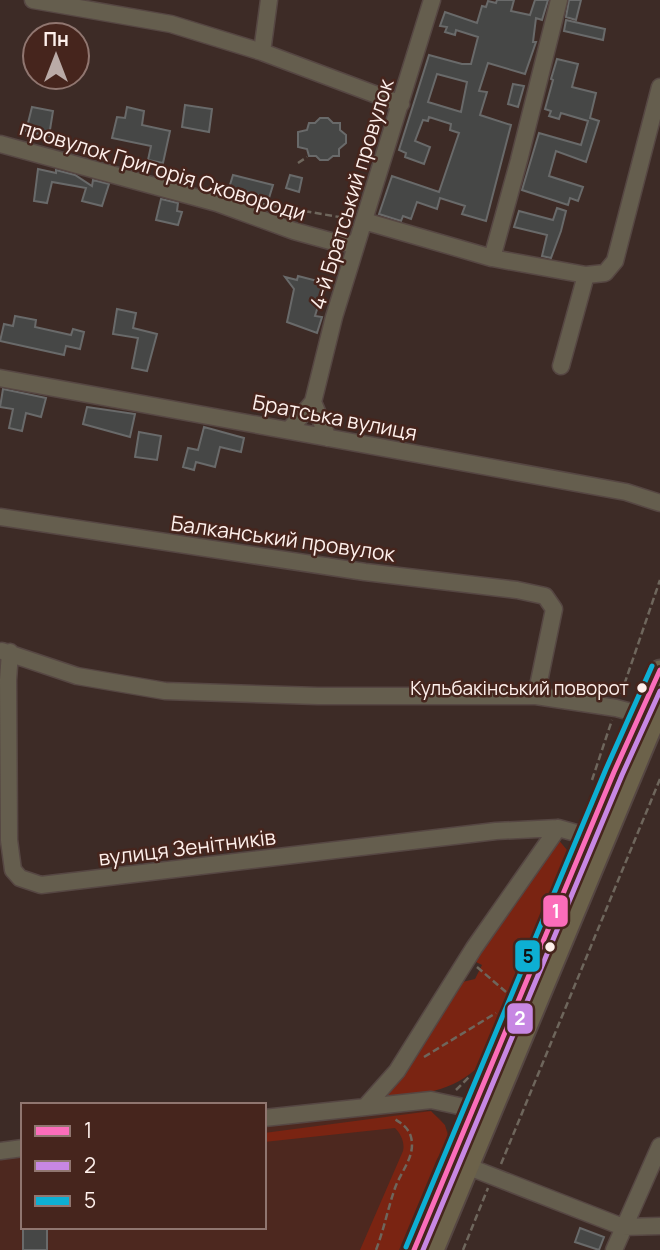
<svg xmlns="http://www.w3.org/2000/svg" width="660" height="1250" font-family="Manrope,sans-serif">
  <style>
    .built { fill: #4d281f }
    .green { fill: #7a2412 }
    .building { fill: #464746; stroke: #696a6a; stroke-width: 2; fill-rule: evenodd }
    .lines { fill: none; stroke-linecap: round; stroke-linejoin: round }
    .minor-casing { stroke: #564743; stroke-width: 19 }
    .major-casing { stroke: #564743; stroke-width: 23 }
    .path { stroke: #6e665c; stroke-width: 2.5; stroke-dasharray: 7 3.5; stroke-linecap: butt }
    .minor { stroke: #655e4e; stroke-width: 16 }
    .major { stroke: #6c624a; stroke-width: 19 }
    .bus-1-casing { stroke: #46251d; stroke-width: 10 }
    .bus-2-casing { stroke: #46251d; stroke-width: 10 }
    .bus-3-casing { stroke: #46251d; stroke-width: 10 }
    .bus-1 { stroke: #fb6dba; stroke-width: 5 }
    .bus-2 { stroke: #c787e3; stroke-width: 5 }
    .bus-3 { stroke: #0dafd3; stroke-width: 5 }
    .bus-dot { fill: #fef0ec; stroke: #46251d; stroke-width: 2.5 }
    .labels { text-anchor: middle; dominant-baseline: central; stroke-width: 5; stroke-linejoin: round; paint-order: stroke }
    .bus-label { font-size: 19px; fill: #fef0ec; stroke: #46251d; text-anchor: end }
    .street-label { font-size: 21px; fill: #fef0ec; stroke: #46251d }
    .line-badge { stroke: #46251d; stroke-width: 2.5 }
    .badge-label { font-size: 19px; text-anchor: middle; font-weight: bold; fill: #fff }
    .pale-badge-label { font-size: 19px; text-anchor: middle; font-weight: bold; fill: #111 }
  </style>
  <rect width="100%" height="100%" fill="#3d2b26"/>
  <path class="built" d="M423,1108L440,1118L450,1135V1143L406,1250H0V1158L23,1155V1227H264V1125Z"/>
  <path class="green" d="M557,838L567,850L568,861L481,1064C453,1093 418,1095 380,1098L458,983L475,979L482,965L472,960Z
    M431,1111L445,1125L450,1143L437,1159L399,1250H360L403,1151C405,1143 401,1134 395,1128L264,1142V1133Z"/>
  <path class="building" d="M497,0H514L511,11L530,15L535,0H548L542,20L536,18L533,42H536L525,74L488,63L479,91L487,92L480,115L511,125L486,221L462,214L465,206L440,198L437,209L417,202L411,219L403,216L401,221L379,214L392,176L439,192L459,133L450,130L451,124L429,117L428,121L423,120L415,141L430,147L424,164L405,157L406,153L399,150L429,55L462,64H471L478,37L456,30L455,35L445,32L447,27L440,26L445,12L477,23L482,6L486,7L488,1L496,3ZM437,74L467,82L461,112L428,102Z
    M569,0H581L576,20L566,17Z
    M566,20L605,29L603,40L564,31Z
    M557,59L578,64L572,87L596,93L590,118L599,121L586,162L556,151L549,176L583,187L578,201L570,198L568,205L522,190L539,133L581,145L588,121L561,113L559,119L549,116L551,111L545,109L553,80L551,79Z
    M513,84L524,86L518,107L508,104Z
    M185,105L212,109L209,132L182,127Z
    M32,107L53,111L49,136L26,131Z
    M127,107L144,111L142,125L170,131L163,163L148,160L151,146L112,138L117,117L125,118Z
    M320,118H328L333,123H340V130L346,135V143L339,149V156H333L328,160H320L316,156H309L307,149L298,147V132L307,130L309,123H315Z
    M38,169L56,173V170L75,175L92,186L93,180L109,184L102,206L82,201L86,188L52,182L47,203L34,201Z
    M233,175L273,185L269,198L229,188Z
    M290,175L302,178L299,192L286,188Z
    M161,199L178,203L177,211L182,212L178,225L156,220Z
    M557,208L566,211L561,231L551,258L542,256L547,235L514,227L519,211L553,220Z
    M298,276L325,283L315,316L322,317L317,333L287,322L294,289L285,277L297,280Z
    M117,309L136,313L133,328L157,334L147,371L132,368L138,338L113,334Z
    M15,316L36,320L35,327L71,335L73,329L84,332L80,349L66,346L64,355L0,341L4,324L13,326Z
    M3,389L46,398L41,417L26,413L22,431L9,428L13,409L0,407Z
    M87,407L135,414L130,437L83,424Z
    M204,427L244,438L241,452L220,447L215,467L196,462L194,470L183,467L188,448L198,450Z
    M139,432L161,436L157,460L135,457Z
    M23,1227H47V1250H23Z
    M580,1228L604,1237L599,1250L575,1242Z"/>
  <g class="lines">
    <g class="minor-casing">
      <path id="minor" d="M33,0L171,24L262,52L401,104
        M262,52L269,0
        M0,144L217,203L294,231L334,242L356,244
        M364,221L492,258L586,275L605,273L615,261L660,87
        M492,258L519,160L559,0
        M561,366L586,275
        M0,378L626,492L660,503
        M313,402L328,438
        M289,430L313,402L334,317L432,0
        M0,517L365,572L517,590L545,596L554,609L536,696
        M2,651L77,676L165,691L318,696H536L616,708L639,714
        M10,652L8,680L9,840L13,870L20,878L41,885L496,831L558,828L587,836
        M365,1107L397,1071L474,948L558,828
        M264,1118L431,1100L459,1106L482,1115
        M0,1151L23,1148
        M469,1167L623,1227L660,1226
        M614,1250L660,1146"/>
    </g>
    <g class="major-casing">
      <path id="major" d="M414,1250L614,772L660,670
        M434,1250L660,708"/>
    </g>
    <path class="path" d="M298,163L307,157
      M263,204L339,217L352,211
      M621,694L660,580
      M592,780L612,720
      M477,967L506,992
      M424,1057L496,1013
      M456,1090L469,1077
      M501,1164L660,779
      M376,1250C384,1229 388,1208 395,1188C401,1171 416,1156 411,1137C408,1127 401,1123 393,1118
      M463,1250L488,1188"/>
    <use href="#minor" class="minor"/>
    <use href="#major" class="major"/>
    <g class="bus-1-casing">
      <path id="bus-1" d="M414,1250L614,772L660,670"/>
    </g>
    <g class="bus-2-casing">
      <path id="bus-2" d="M423,1250L622,775L660,691"/>
    </g>
    <g class="bus-3-casing">
      <path id="bus-3" d="M406,1247L606,769L652,666"/>
    </g>
    <use href="#bus-1" class="bus-1"/>
    <use href="#bus-2" class="bus-2"/>
    <use href="#bus-3" class="bus-3"/>
  </g>
  <g class="bus-dot">
    <circle cx="642" cy="688" r="6"/>
    <circle cx="550" cy="947" r="6"/>
  </g>
  <g class="labels">
    <g class="bus-label">
      <text x="629" y="688">Кульбакінський поворот</text>
    </g>
    <g class="street-label">
      <text transform="translate(163 170) rotate(17)">провулок Григорія Сковороди</text>
      <text transform="translate(351 194) rotate(-73)">4-й Братський провулок</text>
      <text transform="translate(335 417) rotate(11)">Братська вулиця</text>
      <text transform="translate(283 538) rotate(8)">Балканський провулок</text>
      <text transform="translate(187 847) rotate(-7)">вулиця Зенітників</text>
    </g>
  </g>
  <g class="line-badge">
    <rect x="542" y="894" width="27" height="34" rx="7" fill="#fb6dba"/>
    <rect x="514" y="939" width="27" height="34" rx="7" fill="#0dafd3"/>
    <rect x="506" y="1002" width="28" height="33" rx="7" fill="#c787e3"/>
  </g>
  <g class="badge-label">
    <text x="556" y="918">1</text>
    <text x="520" y="1025">2</text>
  </g>
  <g class="pale-badge-label">
    <text x="528" y="963">5</text>
  </g>
  <rect x="21" y="1103" width="245" height="126" fill="#46251d" stroke="#907670" stroke-width="2"/>
  <rect x="35" y="1126" width="35" height="10" fill="#fb6dba" stroke="#907670" stroke-width="2"/>
  <text x="84" y="1138" font-size="21" fill="#fef0ec">1</text>
  <rect x="35" y="1161" width="35" height="10" fill="#c787e3" stroke="#907670" stroke-width="2"/>
  <text x="84" y="1173" font-size="21" fill="#fef0ec">2</text>
  <rect x="35" y="1196" width="35" height="10" fill="#0dafd3" stroke="#907670" stroke-width="2"/>
  <text x="84" y="1208" font-size="21" fill="#fef0ec">5</text>
  <g transform="translate(56 56)"><circle r="33" fill="#46251d" stroke="#907670" stroke-width="2"/>
  <path d="M0-5L12 26L0 18L-12 26Z" fill="#baaba7"/>
  <text y="-10" font-size="19" font-weight="bold" text-anchor="middle" fill="#fef0ec">Пн</text>
  </g>
</svg>
